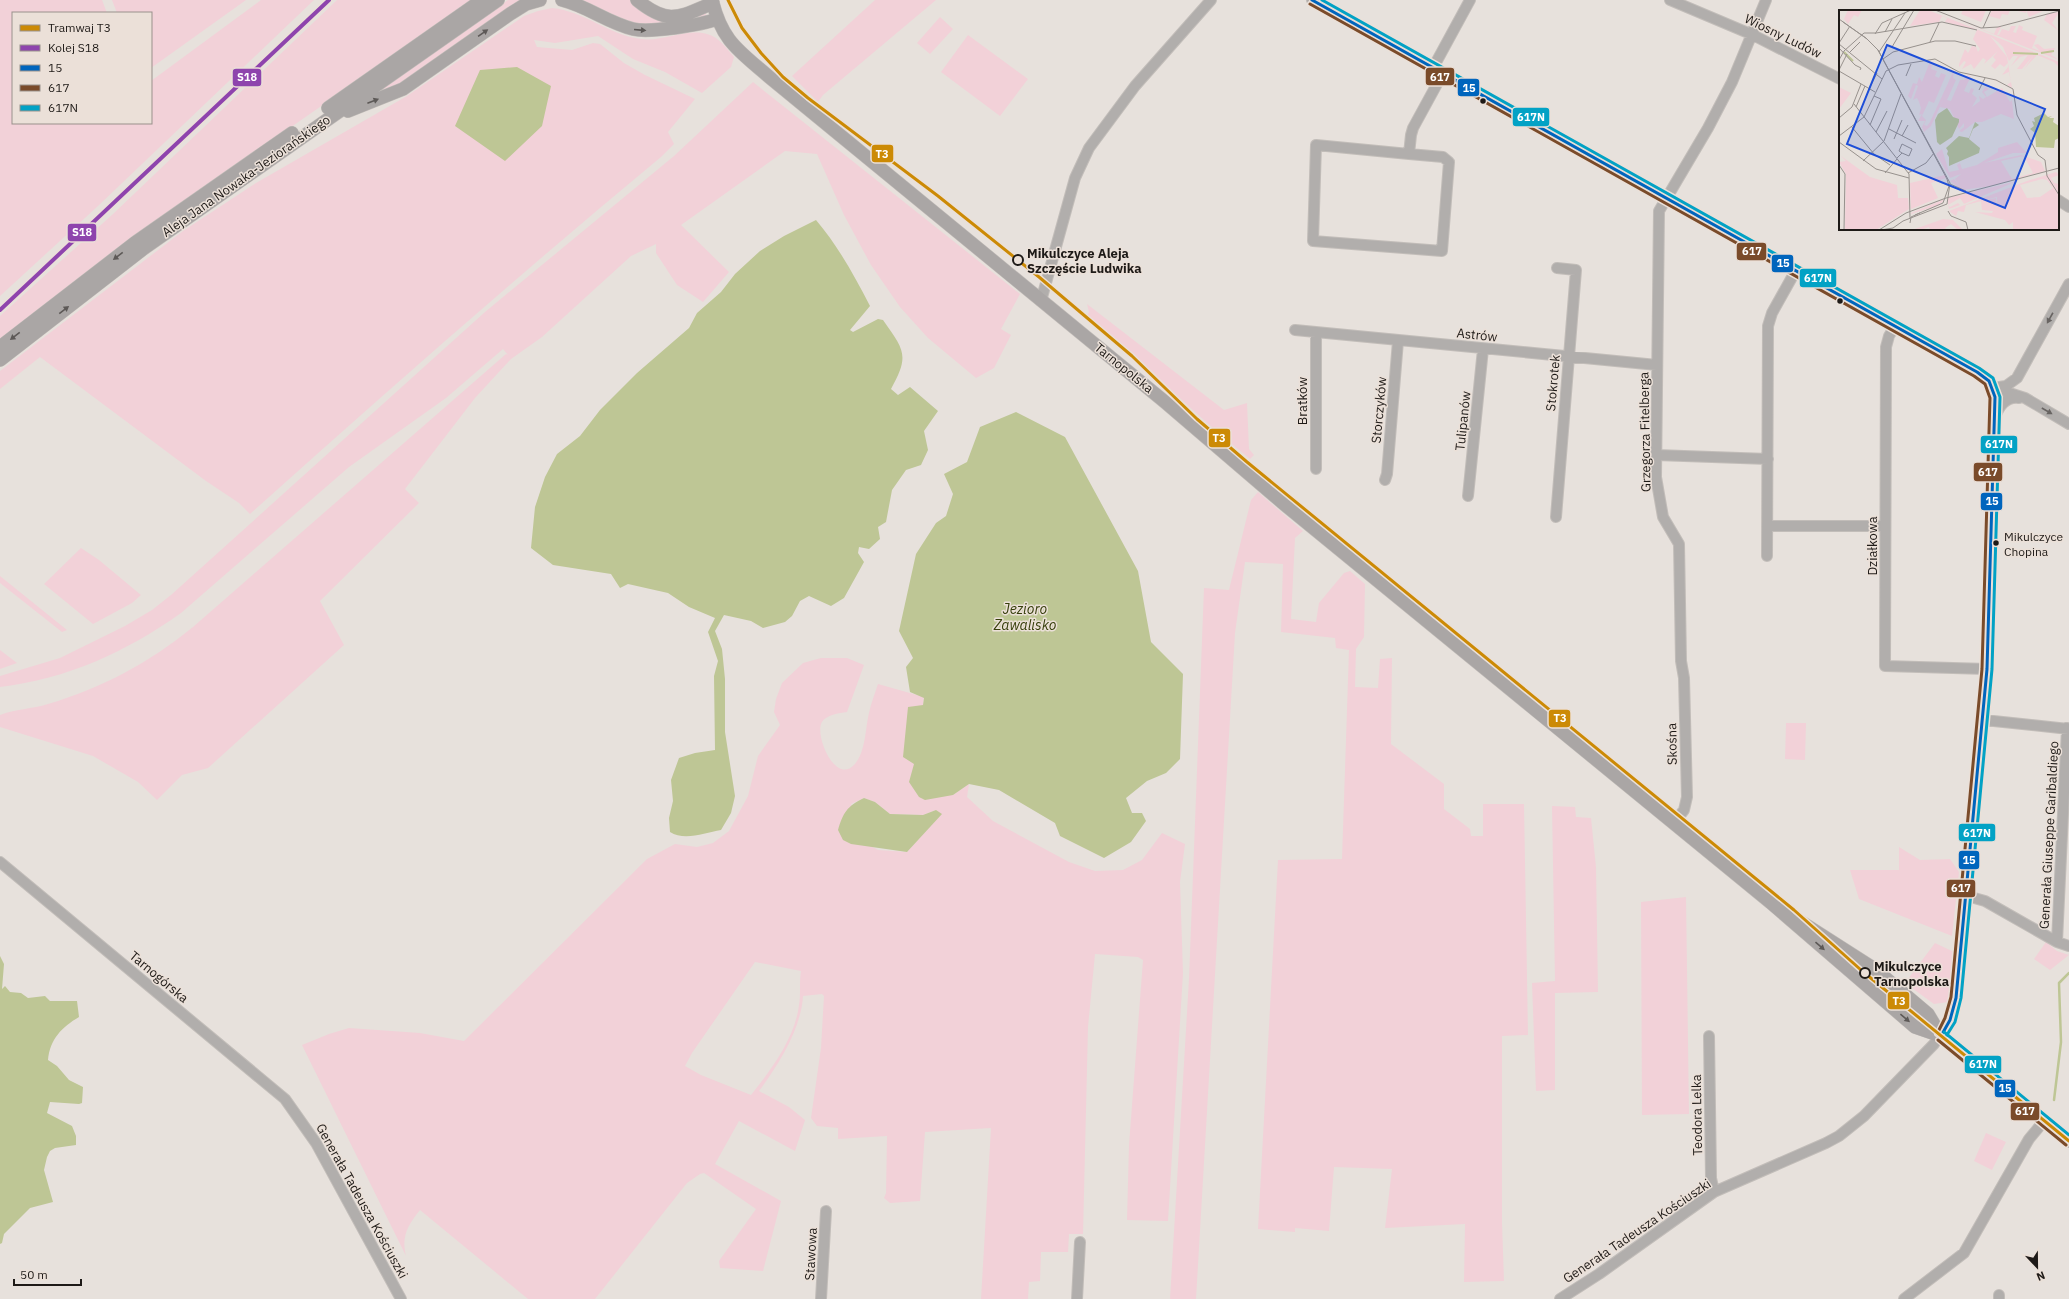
<svg xmlns="http://www.w3.org/2000/svg" width="2069" height="1299" font-family="'IBM Plex Sans',sans-serif">
  <style>
    .green { fill: #f2d1d8; fill-rule: evenodd }
    .water { fill: #bec695 }
    .lines { fill: none; stroke-linecap: round; stroke-linejoin: round }
    .stream { stroke: #bec695; stroke-width: 2.5 }
    .minor-casing { stroke: #c2bdb9; stroke-width: 12 }
    .major-casing { stroke: #c2bdb9; stroke-width: 14 }
    .minor { stroke: #b1aeac; stroke-width: 10 }
    .major { stroke: #aaa6a5; stroke-width: 13 }
    .bus-1-casing { stroke: #ebe0d8; stroke-width: 6 }
    .bus-2-casing { stroke: #ebe0d8; stroke-width: 6 }
    .bus-3-casing { stroke: #ebe0d8; stroke-width: 6 }
    .bus-1 { stroke: #0065bd; stroke-width: 3 }
    .bus-2 { stroke: #7a4b2a; stroke-width: 3 }
    .bus-3 { stroke: #02a2c5; stroke-width: 3 }
    .rail-1-casing { stroke: #ebe0d8; stroke-width: 7 }
    .rail-1 { stroke: #8e44ad; stroke-width: 4 }
    .tram-1-casing { stroke: #ebe0d8; stroke-width: 6 }
    .tram-1 { stroke: #cc8a05; stroke-width: 3 }
    .oneway { fill: #5d5957 }
    .oneway2 { fill: #686462 }
    .bus-dot { fill: #1e1a17; stroke: #ebe0d8; stroke-width: 1.5 }
    .stop-dot { fill: #ebe0d8; stroke: #1e1a17; stroke-width: 2 }
    .labels { text-anchor: middle; dominant-baseline: central; stroke-width: 3; stroke-linejoin: round; paint-order: stroke }
    .bus-label { font-size: 12px; fill: #1e1a17; stroke: #ebe0d8; text-anchor: start }
    .street-label { font-size: 13px; fill: #1e1a17; stroke: #ebe0d8 }
    .stop-label { font-size: 13px; font-weight: bold; fill: #1e1a17; stroke: #ebe0d8; text-anchor: start }
    .water-label { font-size: 14px; font-style: italic; fill: #363e0a; stroke: #ebe0d8 }
    .inset-river { fill: none; stroke: #bec695; stroke-width: 2 }
    .inset-road { fill: none; stroke: #97918d; stroke-width: 1 }
    .view { fill: #1d4ed8; fill-opacity: 0.15; stroke: #1d4ed8; stroke-width: 2 }
    .inset-edge { fill: none; stroke: #1e1a17; stroke-width: 2 }
    .line-badge { stroke: #ebe0d8; stroke-width: 1.5 }
    .badge-label { font-size: 11px; text-anchor: middle; font-weight: bold; fill: #fff }
  </style>
  <rect width="100%" height="100%" fill="#e7e1dc"/>
  <path class="green" d="M0,0H102L107,13H13V123H151V81L261,0H314L98,206L0,296Z
    M112,0H246L151,68V13H117Z
    M337,0H473L174,209L0,341V316L113,214Z
    M508,0H525L396,88L373,93Z
    M577,0H630L646,13H706V15L699,19L636,26Z
    M875,0H936L823,95L818,102L792,76Z
    M552,8C584,11 609,35 641,39C663,42 685,28 707,34C719,37 726,48 734,57L731,67L702,93L665,72L633,59L598,36L555,43L534,40L537,47L572,50L593,43L600,44L624,63L645,75L695,99L668,132L674,144L661,157C521,273 385,393 250,514L239,503L206,481L40,357L0,389V371L183,231L256,183L407,96L524,16L538,11Z
    M940,17L953,29L930,54L917,43Z
    M968,35L1028,79L1000,116L941,72Z
    M753,82L1020,294L1001,329L1011,335L994,368L976,378L928,338L900,307L871,265L844,215L817,154L785,151L681,225L729,272L703,302L677,285L656,253V244L631,256L542,337L511,359L475,398L405,489L419,503L320,601L344,645L208,768L182,775L157,800L138,782L93,756L0,727V715C15,709 32,709 48,704C102,688 149,663 193,627L506,354L508,355L503,349L446,398L349,467L181,613C126,652 67,679 0,687V676L60,658L125,626L152,610L171,595L485,312L674,156Z
    M1087,304L1224,410L1247,403L1249,449L1254,455L1250,459C1193,414 1143,361 1087,316L1089,312Z
    M1258,492L1303,531L1295,538L1291,619L1316,622L1319,603L1344,573L1350,571L1365,584L1364,637L1356,649L1355,687L1378,688L1380,659L1392,658L1391,744L1444,784V809L1470,829L1471,836H1483V804H1524L1528,1035L1502,1036V1223L1504,1281L1464,1282L1465,1224L1385,1228L1392,1169L1334,1167L1329,1231L1295,1228V1232L1258,1229L1278,860L1342,859L1349,650L1336,648L1335,638L1281,632L1283,564L1245,562L1235,633L1196,1299H1170L1189,979L1204,588L1229,590L1251,500Z
    M81,548L99,560L141,595L132,603L93,624L44,584Z
    M0,576L67,630L62,632L0,583Z
    M0,650L17,663L0,669Z
    M821,658H847L864,665L847,712C839,713 826,715 822,722C814,734 835,785 854,765C866,752 865,729 869,713C871,703 875,693 878,684L924,697L915,764L953,795L969,784L967,797L993,821L1069,862L1095,871L1123,870L1142,860L1162,833L1185,844L1180,882L1183,973L1168,1221L1127,1220L1129,1145L1143,960L1138,957L1095,954L1088,1027L1083,1234H1069L1068,1252H1041L1040,1281L1029,1282L1028,1299H981L991,1128L925,1132L920,1201L890,1203L884,1198L886,1193L887,1136L838,1139V1128L817,1126L811,1118L821,1048L824,996L822,994L803,996C801,1029 779,1064 759,1091L789,1107L805,1120L795,1151L739,1121L715,1164L781,1201L763,1271L720,1268L719,1261L756,1209L704,1173L700,1174L687,1183L595,1299H528L420,1210C408,1225 401,1236 406,1256L302,1045L329,1034L349,1028L420,1033L464,1041L647,859L675,844L697,847L713,843L729,831L748,796L758,756L780,725L774,712L776,699L782,683L803,663ZM864,798L875,802L890,814L923,815L936,810L941,814L907,852L878,850L871,846L851,804ZM755,962L801,971C799,983 801,994 799,1005C795,1038 771,1070 751,1095L701,1075L685,1066L692,1053Z
    M1786,723H1806L1805,760L1785,759Z
    M1552,806L1575,807L1576,817L1591,818L1596,867L1598,992L1555,993V1090L1536,1091L1532,983L1555,981Z
    M1899,847L1920,860L1950,859L1959,872L1952,936L1859,899L1850,870H1899Z
    M1686,897L1689,1114L1642,1115L1641,902Z
    M2046,942L2057,951L2069,955L2050,970L2034,959Z
    M1935,943L1954,952L1948,1002L1934,1004L1905,983Z
    M1986,1133L2006,1142L1992,1170L1974,1161Z"/>
  <path class="water" d="M517,67L551,86L542,126L505,161L455,126L480,70Z
    M816,220C838,246 854,275 870,306L850,330L853,332L878,319L883,320C904,350 910,355 891,389L898,395L910,387L938,411L924,431L928,450L921,465L906,470L892,490L886,522L878,527L880,539L869,549L859,547L858,553L864,562L844,598L831,606L809,596L800,601L792,616L785,622L763,628L751,621L724,615L715,631L722,649L725,679V732L735,796L731,813L721,830C705,833 684,841 670,832L669,818L673,801L671,780L679,758L695,753L715,750L714,676L718,661L708,632L715,618L689,607L668,593L628,584L620,588L611,574L553,565L531,548L535,507L545,477L557,454L580,436L600,410L637,373L689,328L697,313L721,292L735,274L760,251L784,236Z
    M1016,412L1065,437L1138,571L1151,642L1183,674L1180,759L1166,773L1147,781L1126,798L1132,813H1142L1146,821L1131,842L1104,858L1060,836L1055,823L999,790L969,784L953,795L925,800L919,797L909,782L914,764L903,757L908,707L923,705L924,698L910,692L906,667L913,658L899,631L916,554L936,523L946,516L953,494L944,474L967,462L980,427Z
    M864,798L875,802L890,814L923,815L936,810L942,814L907,852L851,844L843,840L838,830C843,813 847,806 864,798Z
    M0,956L4,964L2,989L5,986L10,992L21,993L28,998L45,996L50,1001H77L79,1017C62,1027 50,1039 48,1060L57,1066L69,1080L83,1087L82,1103L79,1104L50,1102L47,1113L72,1126L76,1136V1145L55,1148L50,1151L47,1157L44,1170L53,1202L30,1208L4,1234L2,1243L0,1244Z"/>
  <g class="lines">
    <path class="stream" d="M2054,1100L2061,1042L2059,983L2069,973"/>
    <g class="minor-casing">
      <path id="minor" d="M1312,0L1977,372C1998,385 1995,398 1994,420L1985,704L1956,998L1950,1020L1934,1044L1864,1116L1839,1136L1826,1143L1714,1192L1599,1274L1560,1299
        M1670,0L1753,35L1840,79
        M1433,68L1470,0
        M1409,154L1316,145L1313,241L1442,251L1449,162L1443,157L1409,154L1411,135L1413,128L1443,73
        M2058,200L2069,207
        M1041,301L1075,178L1089,148L1135,86L1211,0
        M1895,326L1889,336L1886,347L1885,666L1987,669
        M1295,330L1657,365
        M1316,334V469
        M1993,388L2006,386L2017,378L2069,284
        M1997,389L2025,398L2069,424
        M1995,417C1999,406 2006,396 2019,398
        M1656,455L1768,459
        M1385,480L1387,474L1398,341
        M1468,496L1483,349
        M1556,517L1576,270L1557,268
        M1767,526H1885
        M1767,556L1768,326L1772,313L1796,270
        M1984,720L2069,729
        M1674,823L1684,810L1687,797L1684,678L1681,661L1679,544L1663,517L1656,477L1659,211L1708,128L1732,82L1766,0
        M0,862L285,1099L316,1143L401,1299
        M1967,896L1985,901L2057,942L2069,946
        M2057,942L2067,728
        M1709,1036L1711,1178L1714,1192
        M821,1299L826,1211
        M1077,1299L1080,1242
        M1904,1299L1964,1253L2029,1139L2044,1121
        M1999,1299V1295"/>
    </g>
    <g class="major-casing">
      <path id="major" d="M562,0C587,6 608,23 633,29C649,33 701,25 717,19
        M637,0C669,26 679,17 713,3
        M712,0C722,41 738,50 768,76L1165,402L1284,504L1770,902L1915,1027L1941,1036L2069,1141
        M328,108L482,0
        M348,111L403,89L510,14L526,4L540,0
        M0,347L136,242L292,133
        M0,360L143,249L498,0
        M1801,922L1876,970L1928,1014L1941,1036"/>
    </g>
    <use href="#minor" class="minor"/>
    <use href="#major" class="major"/>
    <g class="bus-1-casing">
      <path id="bus-1" d="M1312,0L1977,372L1989,381L1995,397L1987,669L1956,998L1950,1020L1941,1036
        M1941,1036L2069,1141"/>
    </g>
    <g class="bus-2-casing">
      <path id="bus-2" d="M1310,4L1974,376L1985,384L1990,398L1982,669L1951,997L1945,1018L1937,1034
        M1938,1040L2066,1145"/>
    </g>
    <g class="bus-3-casing">
      <path id="bus-3" d="M1322,0L1979,368L1993,378L2000,397L1992,669L1961,998L1955,1022L1945,1038
        M1944,1032L2069,1135"/>
    </g>
    <use href="#bus-1" class="bus-1"/>
    <use href="#bus-2" class="bus-2"/>
    <use href="#bus-3" class="bus-3"/>
    <g class="rail-1-casing">
      <path id="rail-1" d="M0,310L329,0"/>
    </g>
    <use href="#rail-1" class="rail-1"/>
    <g class="tram-1-casing">
      <path id="tram-1" d="M728,0L742,28L761,53L783,77L808,98L938,196L1039,277L1132,356L1197,419L1247,462L1794,910L1861,970L2069,1141"/>
    </g>
    <use href="#tram-1" class="tram-1"/>
  </g>
  <defs><path id="oneway-solid" d="M-6-.8H1V-3.2L6.5 0L1 3.2V.8H-6Z"/></defs>
  <g class="oneway">
    <use href="#oneway-solid" transform="translate(640 30) rotate(5)"/>
    <use href="#oneway-solid" transform="translate(483 33) rotate(-35)"/>
    <use href="#oneway-solid" transform="translate(373 101) rotate(-21)"/>
    <use href="#oneway-solid" transform="translate(118 256) rotate(142)"/>
    <use href="#oneway-solid" transform="translate(64 310) rotate(-38)"/>
    <use href="#oneway-solid" transform="translate(15 336) rotate(142)"/>
    <use href="#oneway-solid" transform="translate(1820 946) rotate(41)"/>
    <use href="#oneway-solid" transform="translate(1905 1018) rotate(40)"/>
  </g>
  <g class="oneway2">
    <use href="#oneway-solid" transform="translate(2050 318) rotate(119)"/>
    <use href="#oneway-solid" transform="translate(2047 411) rotate(30)"/>
  </g>
  <g class="bus-dot">
    <circle cx="1483" cy="101" r="3.5"/>
    <circle cx="1840" cy="301" r="3.5"/>
    <circle cx="1996" cy="543" r="3.5"/>
  </g>
  <g class="stop-dot">
    <circle cx="1018" cy="260" r="5"/>
    <circle cx="1865" cy="973" r="5"/>
  </g>
  <g class="labels">
    <g class="bus-label">
      <text x="2004" y="536">Mikulczyce<tspan x="2004" dy="15">Chopina</tspan></text>
    </g>
    <g class="street-label">
      <text transform="translate(1783 36) rotate(26)">Wiosny Ludów</text>
      <text transform="translate(246 176) rotate(-35)">Aleja Jana Nowaka-Jeziorańskiego</text>
      <text transform="translate(1477 335) rotate(6)">Astrów</text>
      <text transform="translate(1124 368) rotate(39)">Tarnopolska</text>
      <text transform="translate(1553 383) rotate(-85)">Stokrotek</text>
      <text transform="translate(1302 401) rotate(-90)">Bratków</text>
      <text transform="translate(1379 410) rotate(-85)">Storczyków</text>
      <text transform="translate(1463 421) rotate(-84)">Tulipanów</text>
      <text transform="translate(1645 432) rotate(-91)">Grzegorza Fitelberga</text>
      <text transform="translate(1872 546) rotate(-90)">Działkowa</text>
      <text transform="translate(1672 744) rotate(-91)">Skośna</text>
      <text transform="translate(2049 835) rotate(-87)">Generała Giuseppe Garibaldiego</text>
      <text transform="translate(159 977) rotate(40)">Tarnogórska</text>
      <text transform="translate(1697 1115) rotate(-91)">Teodora Lelka</text>
      <text transform="translate(362 1201) rotate(61)">Generała Tadeusza Kościuszki</text>
      <text transform="translate(1637 1231) rotate(-34)">Generała Tadeusza Kościuszki</text>
      <text transform="translate(811 1254) rotate(-87)">Stawowa</text>
    </g>
    <g class="stop-label">
      <text x="1027" y="253">Mikulczyce Aleja<tspan x="1027" dy="15">Szczęście Ludwika</tspan></text>
      <text x="1874" y="966">Mikulczyce<tspan x="1874" dy="15">Tarnopolska</tspan></text>
    </g>
    <g class="water-label">
      <text x="1025" y="609">Jezioro<tspan x="1025" dy="16">Zawalisko</tspan></text>
    </g>
  </g>
  <g transform="translate(1839 10)">
    <rect width="220" height="220" fill="#e7e1dc"/>
    <path d="M9,0H23L19,7L15,5L9,14L5,9ZM81,0H89L220,52V57L215,52L198,45L185,59L195,45L183,59H178L189,45L181,47L172,56L179,46H174L170,51L164,37L159,32L151,26L168,47L173,78L168,75L172,72L170,62L163,65L169,57V53L165,57L161,54L156,59L152,56L157,50L154,47L159,41L145,54L147,50L144,48L135,59L132,54L123,59L127,52L125,51L120,57V54L126,39L129,43L133,36L137,37L139,42L141,39L134,29L138,20L106,12L108,8L103,6L100,12L71,16ZM93,0L155,24L158,17H162L158,25H160L163,19L170,21L172,16H177L174,22L177,23L180,15L184,17L183,20L198,26L193,38L201,41L195,35L199,34L205,39L216,38L212,45L220,50ZM124,0H147L142,12L122,4ZM153,0H171L169,5L163,4L161,9L150,6ZM175,0H206L190,7L187,0V3ZM220,2L213,13L220,21L205,10L208,4ZM90,54L93,55L92,59L98,61L96,66L100,68L102,63L107,65L95,93L90,91L83,106L87,110L85,115L88,116L91,112L115,60L114,68L117,70L108,90L112,91L121,70H125L128,65L132,66L125,81L130,83L132,78L135,79L133,84L138,88L133,97L141,91L140,86L144,89L147,87L143,82L146,77L150,79L145,82L148,87L163,78L171,92L173,90L175,109L162,104L143,112H136L123,122L120,121L125,117V113L120,119L111,99L101,97L105,88L92,116L85,122L83,117L86,111H79L83,104L80,105L82,98L80,92L78,88L74,90L79,76L77,75L72,89L69,86L74,73L78,74L80,67L83,72ZM0,77L12,83L0,99ZM178,132L188,143H174L145,153L182,145L202,152L206,161L152,176L123,180L111,171L115,169L120,175L116,169L122,164L111,168L97,144L103,139L110,162L120,160L118,155L121,153L123,159L138,155L159,142V138ZM185,146L194,163L173,169L162,151ZM2,146L31,167L58,175L59,188H69L70,199L37,220H6L7,164L0,152L7,151ZM217,162L220,165L212,168L215,173L220,174V184L209,165L220,185V220H174V212L170,215L166,210L136,202L153,203L154,201L143,200L142,191L157,188L158,201V187L127,195L125,202L119,201L117,206L110,201L188,171ZM203,169L208,170L214,178L201,187L188,188L181,175ZM106,165L107,168L92,173L99,188L72,199L71,173ZM178,171L125,194L121,188L109,195L111,197L119,193L121,195L110,199L109,193V188ZM106,189L100,195L72,204V203ZM104,209L114,210L124,220H119L112,214L106,218L108,220H91L90,217L82,220H73Z" fill="#f2d1d8" fill-rule="evenodd"/>
    <path d="M108,98L114,107L120,109V112L113,127L101,135L98,132L96,110L99,104ZM205,103L209,107L213,106L210,108H215L214,112L220,116V128L216,130L215,138L197,137L196,123L191,119L195,116L193,111L196,112L195,108ZM136,112L140,115L134,119L130,129L141,138L140,143L110,156V147L108,144L109,141L107,138L120,126L130,128Z" fill="#bec695"/>
    <path class="inset-river" d="M5,42L14,51M174,43L199,44M202,43L215,41"/>
    <path class="inset-road" d="M96,0L142,18L159,17L220,1M0,9L28,29L39,40L108,169L110,176L104,193L76,205M4,12L27,28L39,40L111,173L108,194L64,211L54,218L42,220M144,18L152,0M46,22L53,9M36,24L43,13L72,0M91,32L100,13M0,33L11,16M0,34L43,69M53,37L75,0M0,38L16,55L22,58L21,60M11,42L21,32M40,42L66,3M44,49L54,42L96,31H116L137,36M0,50L5,41L25,23H37L103,12L138,20M0,60L8,44M0,61L36,82M67,66L72,54M30,79L38,63M140,80L146,68M15,94L70,164L71,208M17,97L26,76M25,107L47,61L59,55L96,49L120,62L157,70L174,79L178,105L199,145L206,150L208,166L220,185M0,108L13,97L22,74M31,115L42,89L35,86M12,116L35,144L51,155M50,119L77,133M37,122L48,101M0,126L25,107M63,126L69,115M55,129L63,110M0,132L37,159L70,168M58,148L63,143L60,141L63,134L73,139L70,146L63,143M24,151L45,131L62,84M0,155L6,164L5,220M46,163L58,149M69,163L87,153L95,143M111,174L127,181M109,201L112,206L127,212L129,220M71,213L72,207L81,203M40,220L67,203L107,188L220,158"/>
    <path class="view" d="M48,35L206,99L166,198L8,134Z"/>
    <rect width="220" height="220" class="inset-edge"/>
  </g>
  <g class="line-badge">
    <rect x="1425" y="67" width="30" height="19" rx="4" fill="#7a4b2a"/>
    <rect x="232" y="68" width="30" height="19" rx="4" fill="#8e44ad"/>
    <rect x="1457" y="78" width="23" height="19" rx="4" fill="#0065bd"/>
    <rect x="1512" y="107" width="38" height="20" rx="4" fill="#02a2c5"/>
    <rect x="871" y="144" width="23" height="19" rx="4" fill="#cc8a05"/>
    <rect x="67" y="223" width="30" height="19" rx="4" fill="#8e44ad"/>
    <rect x="1736" y="242" width="31" height="19" rx="4" fill="#7a4b2a"/>
    <rect x="1771" y="254" width="23" height="19" rx="4" fill="#0065bd"/>
    <rect x="1799" y="268" width="38" height="20" rx="4" fill="#02a2c5"/>
    <rect x="1208" y="428" width="23" height="20" rx="4" fill="#cc8a05"/>
    <rect x="1980" y="435" width="38" height="19" rx="4" fill="#02a2c5"/>
    <rect x="1973" y="462" width="30" height="20" rx="4" fill="#7a4b2a"/>
    <rect x="1980" y="492" width="23" height="19" rx="4" fill="#0065bd"/>
    <rect x="1548" y="709" width="23" height="19" rx="4" fill="#cc8a05"/>
    <rect x="1958" y="823" width="38" height="19" rx="4" fill="#02a2c5"/>
    <rect x="1958" y="850" width="22" height="20" rx="4" fill="#0065bd"/>
    <rect x="1946" y="879" width="30" height="19" rx="4" fill="#7a4b2a"/>
    <rect x="1887" y="991" width="23" height="19" rx="4" fill="#cc8a05"/>
    <rect x="1964" y="1055" width="38" height="19" rx="4" fill="#02a2c5"/>
    <rect x="1994" y="1079" width="22" height="19" rx="4" fill="#0065bd"/>
    <rect x="2010" y="1102" width="30" height="19" rx="4" fill="#7a4b2a"/>
  </g>
  <g class="badge-label">
    <text x="1440" y="81">617</text>
    <text x="247" y="81">S18</text>
    <text x="1469" y="92">15</text>
    <text x="1531" y="121">617N</text>
    <text x="882" y="158">T3</text>
    <text x="82" y="236">S18</text>
    <text x="1752" y="255">617</text>
    <text x="1783" y="267">15</text>
    <text x="1818" y="282">617N</text>
    <text x="1219" y="442">T3</text>
    <text x="1999" y="448">617N</text>
    <text x="1988" y="476">617</text>
    <text x="1992" y="505">15</text>
    <text x="1560" y="722">T3</text>
    <text x="1977" y="837">617N</text>
    <text x="1969" y="864">15</text>
    <text x="1961" y="892">617</text>
    <text x="1899" y="1005">T3</text>
    <text x="1983" y="1068">617N</text>
    <text x="2005" y="1092">15</text>
    <text x="2025" y="1115">617</text>
  </g>
  <rect x="12" y="12" width="140" height="112" fill="#ebe0d8" stroke="#99918b"/>
  <rect x="20" y="25" width="20" height="6" fill="#cc8a05" stroke="#99918b"/>
  <text x="48" y="32" font-size="12" fill="#1e1a17">Tramwaj T3</text>
  <rect x="20" y="45" width="20" height="6" fill="#8e44ad" stroke="#99918b"/>
  <text x="48" y="52" font-size="12" fill="#1e1a17">Kolej S18</text>
  <rect x="20" y="65" width="20" height="6" fill="#0065bd" stroke="#99918b"/>
  <text x="48" y="72" font-size="12" fill="#1e1a17">15</text>
  <rect x="20" y="85" width="20" height="6" fill="#7a4b2a" stroke="#99918b"/>
  <text x="48" y="92" font-size="12" fill="#1e1a17">617</text>
  <rect x="20" y="105" width="20" height="6" fill="#02a2c5" stroke="#99918b"/>
  <text x="48" y="112" font-size="12" fill="#1e1a17">617N</text>
  <g transform="translate(2037 1267) rotate(158)" stroke="#ebe0d8" stroke-width="3" paint-order="stroke">
  <path d="M0-3L7 15L0 10L-7 15Z" fill="#1e1a17"/>
  <text y="-6" font-size="11" font-weight="bold" text-anchor="middle" fill="#1e1a17">N</text>
  </g>
  <path d="M14 1279v6h67v-6" fill="none" stroke="#1e1a17" stroke-width="2"/>
  <text x="20" y="1279" font-size="12" fill="#1e1a17" stroke="#ebe0d8" stroke-width="3" paint-order="stroke">50 m</text>
</svg>
